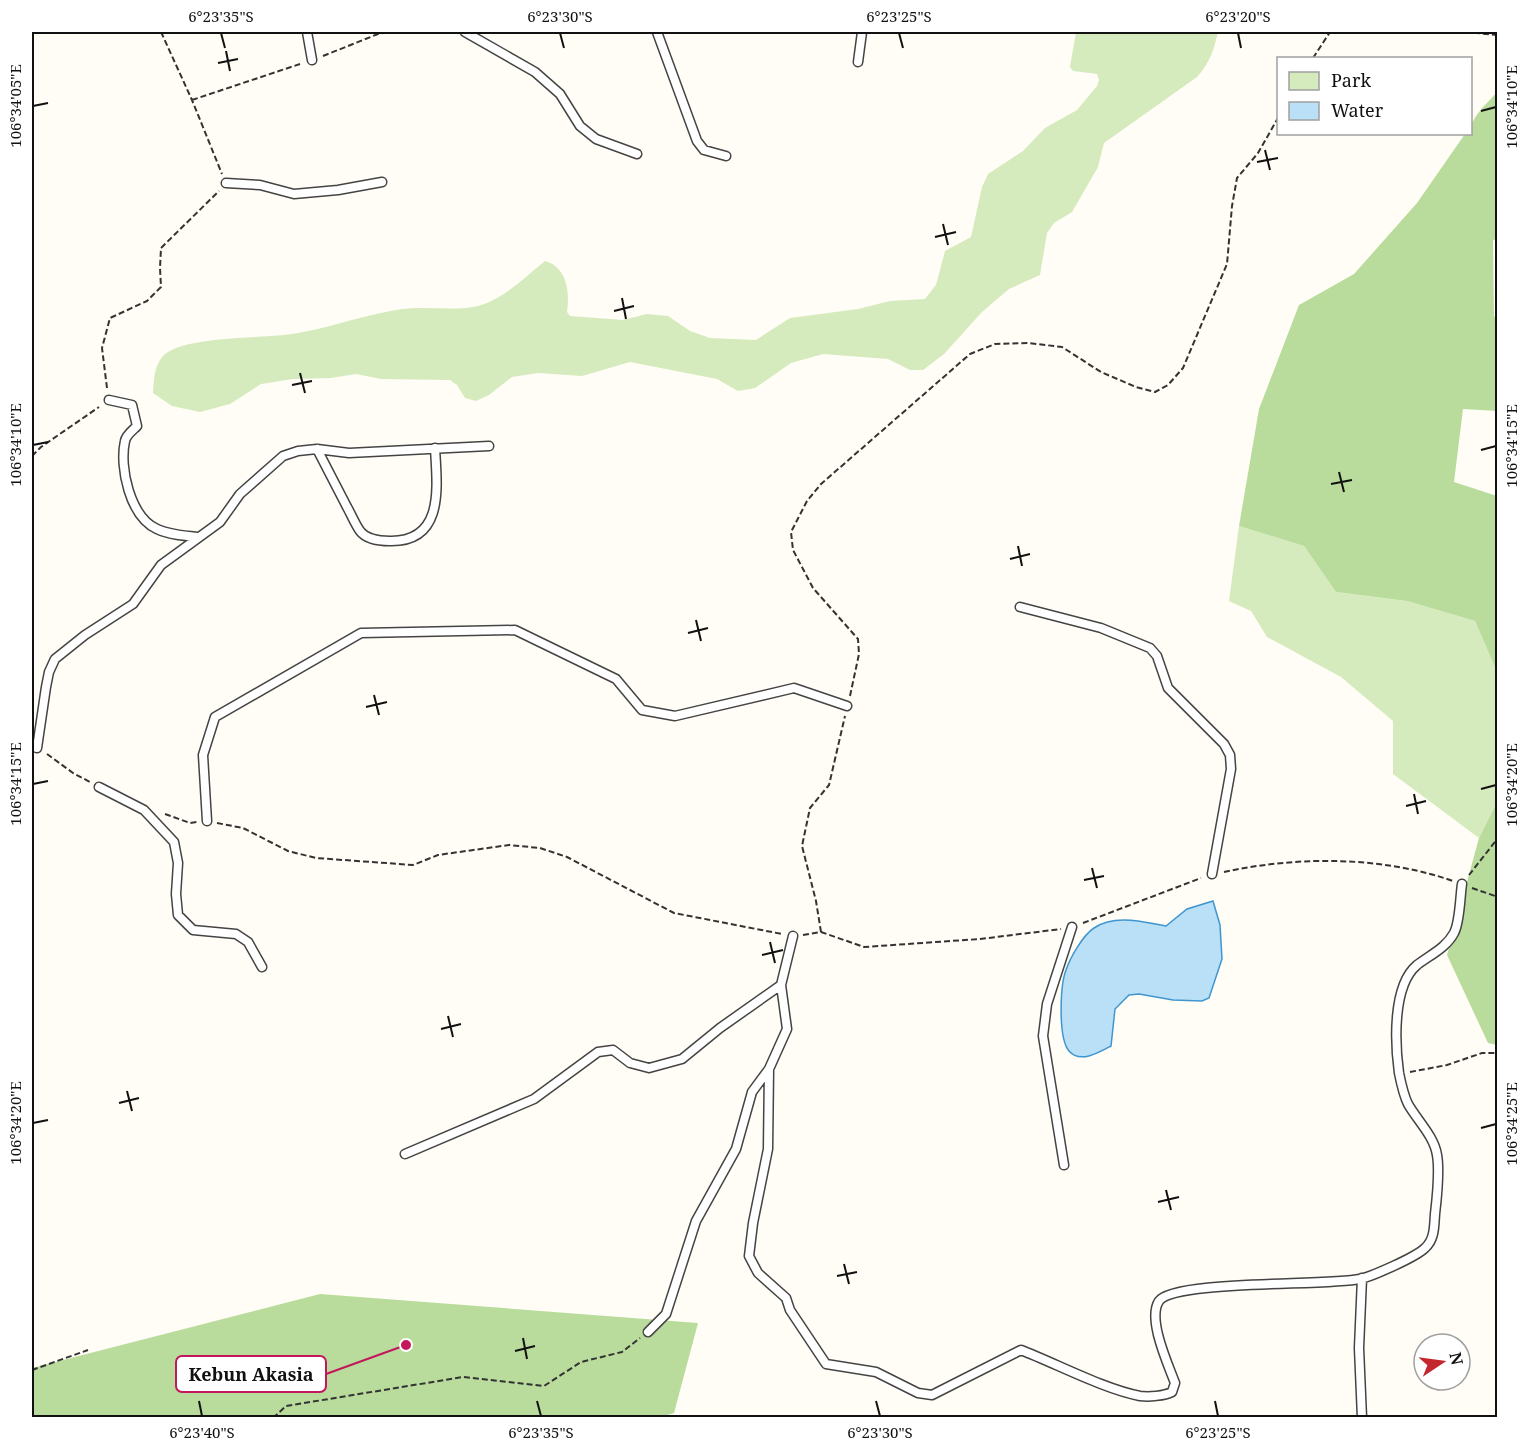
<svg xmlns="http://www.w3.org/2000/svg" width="1529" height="1449" font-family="'Noto Serif',serif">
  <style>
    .green { fill: #d5ebbd }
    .forest { fill: #b9dc9c }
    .water { fill: #b9e0f7; stroke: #3f96cf; stroke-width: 1.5 }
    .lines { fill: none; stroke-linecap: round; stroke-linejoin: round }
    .service-casing { stroke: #444; stroke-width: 11 }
    .path { stroke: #333; stroke-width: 2; stroke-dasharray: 6 3; stroke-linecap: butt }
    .service { stroke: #fff; stroke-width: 8 }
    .ticks { fill: none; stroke: #111; stroke-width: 2 }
    .leader { fill: none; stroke: #c2185b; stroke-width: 2 }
    .callout-dot { fill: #c2185b; stroke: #fff; stroke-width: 2 }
    .callout { fill: #fff; stroke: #c2185b; stroke-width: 2 }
    .callout-label { font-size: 18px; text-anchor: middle; font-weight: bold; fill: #111 }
    .neatline { fill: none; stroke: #111; stroke-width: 2 }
    .ticks-label { font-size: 15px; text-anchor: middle; fill: #111 }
  </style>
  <rect width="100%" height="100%" fill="#fffdf5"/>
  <path class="green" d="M1076,32H1218C1214,49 1210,63 1197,77L1104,143L1098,167L1072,212L1054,223L1047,233L1040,275L1009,289L982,312L944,354L923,370H910L888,359L823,354L791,363L755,388L738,391L717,379L630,362L582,376L538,373L512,377L489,395L476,401L465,398L457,385L450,380L381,379L356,374L331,378L293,379L261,384L230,404L200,412L172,406L153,393C154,379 154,361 168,352C191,337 256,338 284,335C322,331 358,316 396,310C421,305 448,311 473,307C501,302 524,278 545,261C567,267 570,292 567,312L570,316L623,320L647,314L668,316L690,331L710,338L756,340L790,318L858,309L890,301L925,299L936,285L945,251L971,237L982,187L988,174L1023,151L1045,128L1077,110L1097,86L1099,80L1097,74L1073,71L1070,67Z
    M1239,526L1304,546L1336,592L1407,601L1475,621L1498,671L1497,802L1479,838L1393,774V721L1341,677L1267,637L1251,611L1229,601Z"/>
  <path class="forest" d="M1497,92L1498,239L1493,240L1494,316L1498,322L1497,411L1463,409L1454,482L1497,496V671L1475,621L1407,601L1336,592L1304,546L1239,526L1259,409L1299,305L1354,274L1417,203L1465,134H1470C1470,117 1487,104 1497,92Z
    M1497,802V1045L1488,1043L1447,955L1479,838Z
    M320,1294L698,1323L674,1413L661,1417L32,1418V1368Z"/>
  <path class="water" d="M1213,901L1220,925L1222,959L1209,998L1202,1001L1173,1000L1139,994L1129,995L1115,1009L1111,1046C1100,1052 1080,1064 1069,1051C1058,1038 1060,986 1066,970C1070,958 1083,935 1094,928C1115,914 1143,922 1166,926L1187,909Z"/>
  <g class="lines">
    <g class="service-casing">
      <path id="service" d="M307,32L312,60
        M465,32L535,72L560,94L580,126L596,139L637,154
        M657,32L697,141L704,150L726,156
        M858,62L862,32
        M226,183L260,185L294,194L338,190L382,182
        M109,400L132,405L137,426C133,430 126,435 125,441C119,467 130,517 157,529C170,535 186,536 199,537
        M317,449C327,468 337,488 347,507C351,514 355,524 360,531C367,540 380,541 390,541C445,542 437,486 435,448
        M1020,607L1101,628L1150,648L1157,656L1168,688L1224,744L1230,755L1231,769L1212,874
        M37,748L46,687L49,672L55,659L85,635L133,604L161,565L220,522L240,494L283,456L298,451L317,449L349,453L489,446
        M99,787L144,810L174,842L178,863L176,894L178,915L193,930L236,934L248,942L262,967
        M207,821L203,755L215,717L361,633L515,630L616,679L642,710L675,716L794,688L847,706
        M769,1069L768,1149L753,1223L749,1256L758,1273L786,1298L790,1310L826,1364L876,1372L918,1393L932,1395L1021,1350C1057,1364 1104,1389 1140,1396C1149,1397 1164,1396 1172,1392L1175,1383C1168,1364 1147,1319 1159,1301C1173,1280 1326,1286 1360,1279C1373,1276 1416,1257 1425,1248C1435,1239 1434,1226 1435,1214C1437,1197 1440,1172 1437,1155C1434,1136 1417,1120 1408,1104C1404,1096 1401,1083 1399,1073C1395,1044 1392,986 1417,965C1430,955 1446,948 1454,933C1460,922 1460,897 1462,884
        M405,1154L534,1099L598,1052L613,1050L630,1063L649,1068L682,1059L720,1028L781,985
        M1064,1165L1043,1036L1047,1004L1072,927
        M648,1332L666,1314L696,1221L736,1149L752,1092L769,1069L787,1029L781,985L793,936
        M1362,1418L1359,1348L1362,1278"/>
    </g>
    <path class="path" d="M161,32L192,100L222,174
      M1465,32L1498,35
      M323,56L378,34L389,32
      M1313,58L1330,32
      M192,100L300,64
      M107,388L102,348L110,318L147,301L161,287L160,268L161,248L219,191
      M32,456L41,447L99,407
      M850,696L859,654L858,639L813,588L793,550L791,532L807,501L821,484L970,354L995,344L1028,343L1062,347L1101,372L1136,387L1155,392L1168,385L1183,368L1227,264L1232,206L1237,178L1258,153L1278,118
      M47,754L73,773L90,782
      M165,814L190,823L197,822
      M217,823L243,828L288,851L316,858L413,865L438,855L509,845L540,848L567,857L674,913L782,934
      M1224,872C1298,856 1381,856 1453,881
      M1469,875L1498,838
      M1472,888L1498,897
      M1083,923L1201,878
      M821,932L816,901L802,846L810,808L829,785L845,716
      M803,935L821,932L864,947L980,939L1061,929
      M1410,1072L1447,1065L1482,1053H1498
      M32,1370L88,1350
      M273,1418L286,1406L463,1377L544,1386L581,1362L622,1352L640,1338"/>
    <use href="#service" class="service"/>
  </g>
  <path class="ticks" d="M221,33L225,48M560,33L564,48M899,33L903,48M1238,33L1241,48M226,51L230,71M218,63L238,59M33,106L48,103M1481,111L1496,107M1265,150L1270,170M1257,162L1278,158M943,224L948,245M935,237L956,232M622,298L626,319M614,311L634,306M300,373L305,393M292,385L312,381M33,445L48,442M1481,450L1496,446M1339,472L1344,492M1331,484L1352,480M1018,546L1022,566M1010,559L1030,554M696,620L701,641M688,633L708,628M374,695L379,715M366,707L387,702M33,784L48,781M1481,789L1496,785M1414,794L1418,814M1406,806L1426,801M1092,868L1097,888M1084,880L1104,876M770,942L775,963M762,955L783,950M448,1016L453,1037M441,1029L461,1024M127,1091L132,1111M119,1103L139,1098M33,1123L48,1120M1481,1128L1496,1124M1166,1190L1171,1210M1158,1202L1179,1197M844,1264L849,1284M837,1276L857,1272M523,1338L527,1359M515,1351L535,1346M199,1401L202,1416M537,1401L541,1416M876,1401L880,1416M1215,1401L1218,1416"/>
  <path class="leader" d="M406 1345L326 1374"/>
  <circle class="callout-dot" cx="406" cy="1345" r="6"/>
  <rect class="callout" x="176" y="1356" width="150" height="36" rx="6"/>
  <g class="callout-label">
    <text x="251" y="1381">Kebun Akasia</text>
  </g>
  <rect width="1529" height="1449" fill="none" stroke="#ffffff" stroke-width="66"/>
  <rect x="1277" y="57" width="195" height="78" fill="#ffffff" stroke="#a0a0a0" stroke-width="1.5"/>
  <rect x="1289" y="72" width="30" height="18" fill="#d5ebbd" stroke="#a0a0a0" stroke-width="1.5"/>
  <text x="1331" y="87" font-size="18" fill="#111111">Park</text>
  <rect x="1289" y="102" width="30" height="18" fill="#b9e0f7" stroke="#a0a0a0" stroke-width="1.5"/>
  <text x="1331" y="117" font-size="18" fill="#111111">Water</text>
  <g transform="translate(1442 1362) rotate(77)"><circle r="28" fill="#ffffff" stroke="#a0a0a0" stroke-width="1.5"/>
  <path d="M0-4.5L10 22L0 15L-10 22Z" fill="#c4262e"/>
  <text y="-9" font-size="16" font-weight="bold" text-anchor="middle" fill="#111111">N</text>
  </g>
  <rect x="33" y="33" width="1463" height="1383" class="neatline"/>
  <g class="ticks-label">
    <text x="221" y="22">6°23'35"S</text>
    <text x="560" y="22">6°23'30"S</text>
    <text x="899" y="22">6°23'25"S</text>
    <text x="1238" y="22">6°23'20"S</text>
    <text transform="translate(16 106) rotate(-90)" y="5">106°34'05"E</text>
    <text transform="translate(1512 107) rotate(-90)" y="5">106°34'10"E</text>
    <text transform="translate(16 445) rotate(-90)" y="5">106°34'10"E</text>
    <text transform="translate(1512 446) rotate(-90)" y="5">106°34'15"E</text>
    <text transform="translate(16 784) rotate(-90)" y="5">106°34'15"E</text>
    <text transform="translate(1512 785) rotate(-90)" y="5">106°34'20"E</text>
    <text transform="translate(16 1123) rotate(-90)" y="5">106°34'20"E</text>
    <text transform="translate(1512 1124) rotate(-90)" y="5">106°34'25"E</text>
    <text x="202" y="1438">6°23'40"S</text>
    <text x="541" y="1438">6°23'35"S</text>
    <text x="880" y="1438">6°23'30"S</text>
    <text x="1218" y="1438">6°23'25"S</text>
  </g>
</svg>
